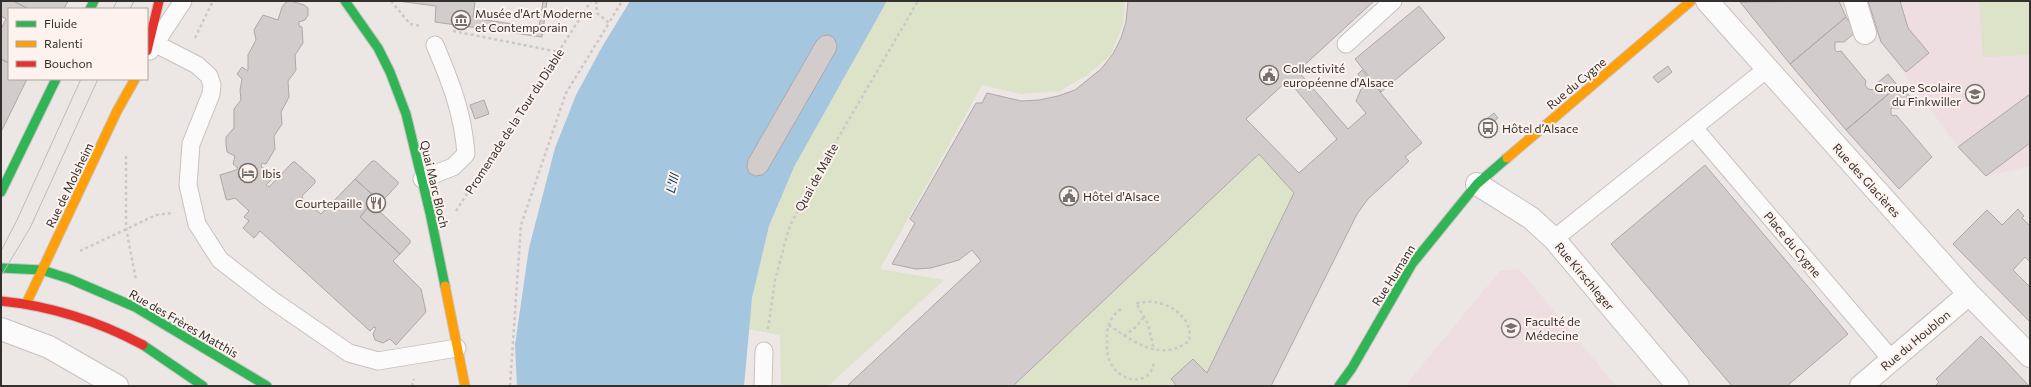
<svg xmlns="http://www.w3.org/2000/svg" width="2031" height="387" font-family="Commissioner,sans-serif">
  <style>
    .education { fill: #eedde1 }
    .green { fill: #dce3c8 }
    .water { fill: #a5c6df }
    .building { fill: #d2cdcc; stroke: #ada8a7; fill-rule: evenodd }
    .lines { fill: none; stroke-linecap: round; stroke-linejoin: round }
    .lane-casing { stroke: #c7c2c1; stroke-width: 19 }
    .street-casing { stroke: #c7c2c1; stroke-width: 24 }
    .fast-casing { stroke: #c7c2c1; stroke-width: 11 }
    .slow-casing { stroke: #c7c2c1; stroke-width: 11 }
    .jam-casing { stroke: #c7c2c1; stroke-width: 11 }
    .path { stroke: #cac8c8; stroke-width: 2.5; stroke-dasharray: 3 3; stroke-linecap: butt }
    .lane { stroke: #fcfbfb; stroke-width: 17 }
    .street { stroke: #fcfbfb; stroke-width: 22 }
    .fast { stroke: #30b455; stroke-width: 9 }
    .slow { stroke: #ff9f0a; stroke-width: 9 }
    .jam { stroke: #e5322d; stroke-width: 9 }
    .tram { stroke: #bdbcbb; stroke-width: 1 }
    .labels { text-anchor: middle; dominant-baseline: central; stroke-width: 4; stroke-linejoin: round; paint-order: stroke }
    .poi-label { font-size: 12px; fill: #34302e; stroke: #fdf2ed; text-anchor: start }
    .street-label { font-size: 12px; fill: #34302e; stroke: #fdf2ed }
    .water-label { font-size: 13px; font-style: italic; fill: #014165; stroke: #fdf2ed }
  </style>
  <rect width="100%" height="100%" fill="#ece6e4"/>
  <path class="education" d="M1868,1H2030V166L1986,176L1958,147L1881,42Z
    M1519,269L1616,386H1405L1500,271Z"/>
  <path class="green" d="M887,1H1125L1123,24L1111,55L1087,75L1060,91L1021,94L982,85L880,269L944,280L828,386H781L780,335L749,329L752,298L769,226L794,167Z
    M1979,1H2030V55L1983,57Z
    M1259,154L1294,193L1207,373L1193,359L1171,379L1177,386H1013Z"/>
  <path class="water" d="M630,1H887L794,167L769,226L752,298L744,386H517L515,345L529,248L555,148L576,95L602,47Z"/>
  <path class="building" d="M1,1H13L29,9H9V63L1,59V29L6,19L1,16Z
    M18,1H68L64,9H29L17,3Z
    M291,1L304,5L308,8V15L305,20L299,22V26L302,27L303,43L295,55L296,70L288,81L289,97L281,112L282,124L274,136L275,149L266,164L262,163L261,167L271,172V180L266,185L269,187L293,162H295L315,180V183L302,196L303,199L321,214L355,179L376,198L360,217L400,254L393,261L421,289L426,312L396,345L390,339L383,343L375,340L373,334L376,328L374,327L370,331L260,231L254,238L243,228L249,221L244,217L249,211L235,198L228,200L226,199L220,175L236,170L238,168L233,164L235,156L227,152L226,144V137L234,128V109L241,100L240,90L242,79L237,74L242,67L248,71V55L256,40L254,30L263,15L278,20L282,7L286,2Z
    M397,1H475L473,18L539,28L543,1H547L542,37L435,22L436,6Z
    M1128,1H1374L1298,71L1348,129L1366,113L1356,101L1362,87L1358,82L1361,79L1358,74L1362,70L1422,143L1405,157L1409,161L1368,199L1357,214L1271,386H1177L1171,379L1193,359L1207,373L1294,193L1259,154L1013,386H847L981,261L972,250L959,260L931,268L916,269L892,264L915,223L910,219L976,103H982L987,93L1021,101L1039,100L1058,96L1075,90L1101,69L1113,54L1121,38L1126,22ZM1288,80L1337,139L1299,173L1246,119Z
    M1839,1L1846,17L1790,64L1740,2Z
    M1868,1H1900L1908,28L1929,53L1906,72L1881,42Z
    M1419,6L1445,38L1381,92L1355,59Z
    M1846,17L1856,32L1844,42H1835V50L1837,52L1841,51L1866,81L1865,85L1868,89L1875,90L1876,84L1888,74L1898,86L1846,130L1790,64Z
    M829,35L834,38L837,45L836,51L767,171L762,175L755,176L749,173L747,166L748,160L817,40L822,36Z
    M1,59L9,63V79H27L1,132Z
    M1668,66L1672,72L1658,83L1653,77Z
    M1900,84L1911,98L1899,108H1891V114L1893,116L1896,115L1932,157L1899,189L1846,130Z
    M2030,94V143L1986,176L1958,147Z
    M484,100L489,114L475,119L470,105Z
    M1494,113L1498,118L1484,129L1480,124Z
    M372,161H375L398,182V184L376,208L410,240V243L400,254L360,217L376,198L355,179Z
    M1705,165L1848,334L1787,386H1732L1611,244Z
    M2018,209L2024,216L2022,218L2030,226V262L2025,257L2013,270L2030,287V322L1953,244L1987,210L2002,225Z
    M1981,336L1999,354L2029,386H1935L1939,382L1936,379Z"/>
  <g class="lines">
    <g class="lane-casing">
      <path id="lane" d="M1346,44L1393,1
        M153,45H158L197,65L209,76L212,85L211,94L191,144L188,185L197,224L220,260L272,300L349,353L378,361L457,348
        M150,51L183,1
        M1694,128L1892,360
        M422,179L453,167L466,154C463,113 451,83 435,45
        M1554,239L1768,68
        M763,386L764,351"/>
    </g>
    <g class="street-casing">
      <path id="street" d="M1707,1L1969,294L2030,356
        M1855,1L1865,33
        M1477,184L1531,218L1554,239L1678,386
        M1,329L49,347L117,386
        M1861,386L1969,294"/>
    </g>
    <g class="fast-casing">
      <path id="fast" d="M345,1L378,48L390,72L406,114L430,213L445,286
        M90,9L94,1
        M1,192L56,79
        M1,268L42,270L70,279L135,307L267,386
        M143,345L203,386
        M1339,386L1352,368L1412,264L1477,184L1507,158"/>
    </g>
    <g class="slow-casing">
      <path id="slow" d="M1507,158L1691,1
        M445,286L465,386
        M27,302L117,111L135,79"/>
    </g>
    <g class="jam-casing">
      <path id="jam" d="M147,51L159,1
        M1,301C51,306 98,321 143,345"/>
    </g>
    <path class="path" d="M391,1L410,24L421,26
      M596,1L597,13L609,23L622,1
      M453,31L559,52
      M195,38L213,1
      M126,156V228L136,280
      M490,159L591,1
      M456,211L477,178
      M80,251L156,215L171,213
      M1121,309C1110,317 1106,327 1107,341C1107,348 1107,356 1110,362C1120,384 1152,387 1154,361
      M1109,325C1132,341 1161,363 1189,341C1194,321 1173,304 1154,302C1148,301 1142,303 1136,303L1148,324L1154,350
      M768,329L775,280L789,228L813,181L918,1
      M1124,336L1136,327L1144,317
      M412,386L414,379
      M510,386L521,225L566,93L609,23"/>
    <use href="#lane" class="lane"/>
    <use href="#street" class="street"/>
    <use href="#fast" class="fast"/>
    <use href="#slow" class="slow"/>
    <use href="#jam" class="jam"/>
    <path class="tram" d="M113,9L117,1
      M130,9L134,1
      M1,251L17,220L81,79
      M1,276L30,228L98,79"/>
  </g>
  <defs>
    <g id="museum-ring" transform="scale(1)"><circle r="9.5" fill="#fdf2ed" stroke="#74706e" stroke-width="1.5"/><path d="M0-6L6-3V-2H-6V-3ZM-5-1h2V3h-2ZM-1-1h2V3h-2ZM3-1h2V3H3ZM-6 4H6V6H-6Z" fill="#74706e"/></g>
    <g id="civic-ring" transform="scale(1)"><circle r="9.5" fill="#fdf2ed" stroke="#74706e" stroke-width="1.5"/><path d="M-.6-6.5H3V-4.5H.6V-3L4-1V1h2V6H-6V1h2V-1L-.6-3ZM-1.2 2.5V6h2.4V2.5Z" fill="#74706e"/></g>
    <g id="school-ring" transform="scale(1)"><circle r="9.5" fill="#fdf2ed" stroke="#74706e" stroke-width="1.5"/><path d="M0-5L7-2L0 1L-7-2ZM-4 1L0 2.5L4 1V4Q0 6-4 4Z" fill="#74706e"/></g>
    <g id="bus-ring" transform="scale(1)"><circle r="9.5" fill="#fdf2ed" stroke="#74706e" stroke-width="1.5"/><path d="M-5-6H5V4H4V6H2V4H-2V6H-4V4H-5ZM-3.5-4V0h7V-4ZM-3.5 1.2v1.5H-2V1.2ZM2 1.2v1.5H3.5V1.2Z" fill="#74706e"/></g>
    <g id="hotel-ring" transform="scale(1)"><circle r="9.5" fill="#fdf2ed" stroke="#74706e" stroke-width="1.5"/><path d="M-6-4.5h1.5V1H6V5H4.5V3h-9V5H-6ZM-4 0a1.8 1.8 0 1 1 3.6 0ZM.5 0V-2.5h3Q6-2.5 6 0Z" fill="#74706e"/></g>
    <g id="restaurant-ring" transform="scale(1)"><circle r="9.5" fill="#fdf2ed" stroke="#74706e" stroke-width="1.5"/><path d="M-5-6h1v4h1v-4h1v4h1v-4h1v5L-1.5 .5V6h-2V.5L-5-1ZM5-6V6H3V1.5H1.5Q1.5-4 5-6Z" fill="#74706e"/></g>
    <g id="university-ring" transform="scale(1)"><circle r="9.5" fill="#fdf2ed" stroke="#74706e" stroke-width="1.5"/><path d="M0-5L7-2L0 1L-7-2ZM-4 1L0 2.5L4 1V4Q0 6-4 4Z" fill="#74706e"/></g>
  </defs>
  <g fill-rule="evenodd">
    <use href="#museum-ring" x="461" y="20"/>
    <use href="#civic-ring" x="1269" y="75"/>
    <use href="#school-ring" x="1975" y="94"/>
    <use href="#bus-ring" x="1488" y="128"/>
    <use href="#hotel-ring" x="248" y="173"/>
    <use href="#civic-ring" x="1069" y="196"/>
    <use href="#restaurant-ring" x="376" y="203"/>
    <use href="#university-ring" x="1511" y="328"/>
  </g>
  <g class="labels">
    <g class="poi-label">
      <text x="475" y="13">Musée d'Art Moderne<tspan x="475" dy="14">et Contemporain</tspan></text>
      <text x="1283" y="68">Collectivité<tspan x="1283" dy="14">européenne d'Alsace</tspan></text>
      <text x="1961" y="87" text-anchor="end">Groupe Scolaire<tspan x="1961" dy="14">du Finkwiller</tspan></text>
      <text x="1502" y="128">Hôtel d’Alsace</text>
      <text x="262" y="173">Ibis</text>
      <text x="1083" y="196">Hôtel d'Alsace</text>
      <text x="362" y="203" text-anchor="end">Courtepaille</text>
      <text x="1525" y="321">Faculté de<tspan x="1525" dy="14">Médecine</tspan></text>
    </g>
    <g class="street-label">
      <text transform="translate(1576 83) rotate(-40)">Rue du Cygne</text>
      <text transform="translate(514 121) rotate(-57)">Promenade de la Tour du Diable</text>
      <text transform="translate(816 177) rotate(-61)">Quai de Malte</text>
      <text transform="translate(1867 180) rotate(48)">Rue des Glacières</text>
      <text transform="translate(435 184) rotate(77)">Quai Marc Bloch</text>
      <text transform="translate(69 185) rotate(-64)">Rue de Molsheim</text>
      <text transform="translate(1793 244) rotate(50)">Place du Cygne</text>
      <text transform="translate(1393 275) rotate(-58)">Rue Humann</text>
      <text transform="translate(1585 276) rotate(50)">Rue Kirschleger</text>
      <text transform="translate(184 323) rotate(30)">Rue des Frères Matthis</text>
      <text transform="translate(1915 340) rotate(-40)">Rue du Houblon</text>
    </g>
    <g class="water-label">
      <text transform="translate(672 183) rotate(-76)">L'Ill</text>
    </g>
  </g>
  <rect width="2031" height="387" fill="none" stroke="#34302e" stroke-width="4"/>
  <rect x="8" y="8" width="140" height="72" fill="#fdf2ed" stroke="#ada4a1"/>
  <rect x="16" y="21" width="20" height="6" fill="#30b455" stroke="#ada4a1"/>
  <text x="44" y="28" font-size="12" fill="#34302e">Fluide</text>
  <rect x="16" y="41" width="20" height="6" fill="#ff9f0a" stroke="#ada4a1"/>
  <text x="44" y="48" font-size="12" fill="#34302e">Ralenti</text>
  <rect x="16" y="61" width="20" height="6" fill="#e5322d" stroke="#ada4a1"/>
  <text x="44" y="68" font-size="12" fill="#34302e">Bouchon</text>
</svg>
